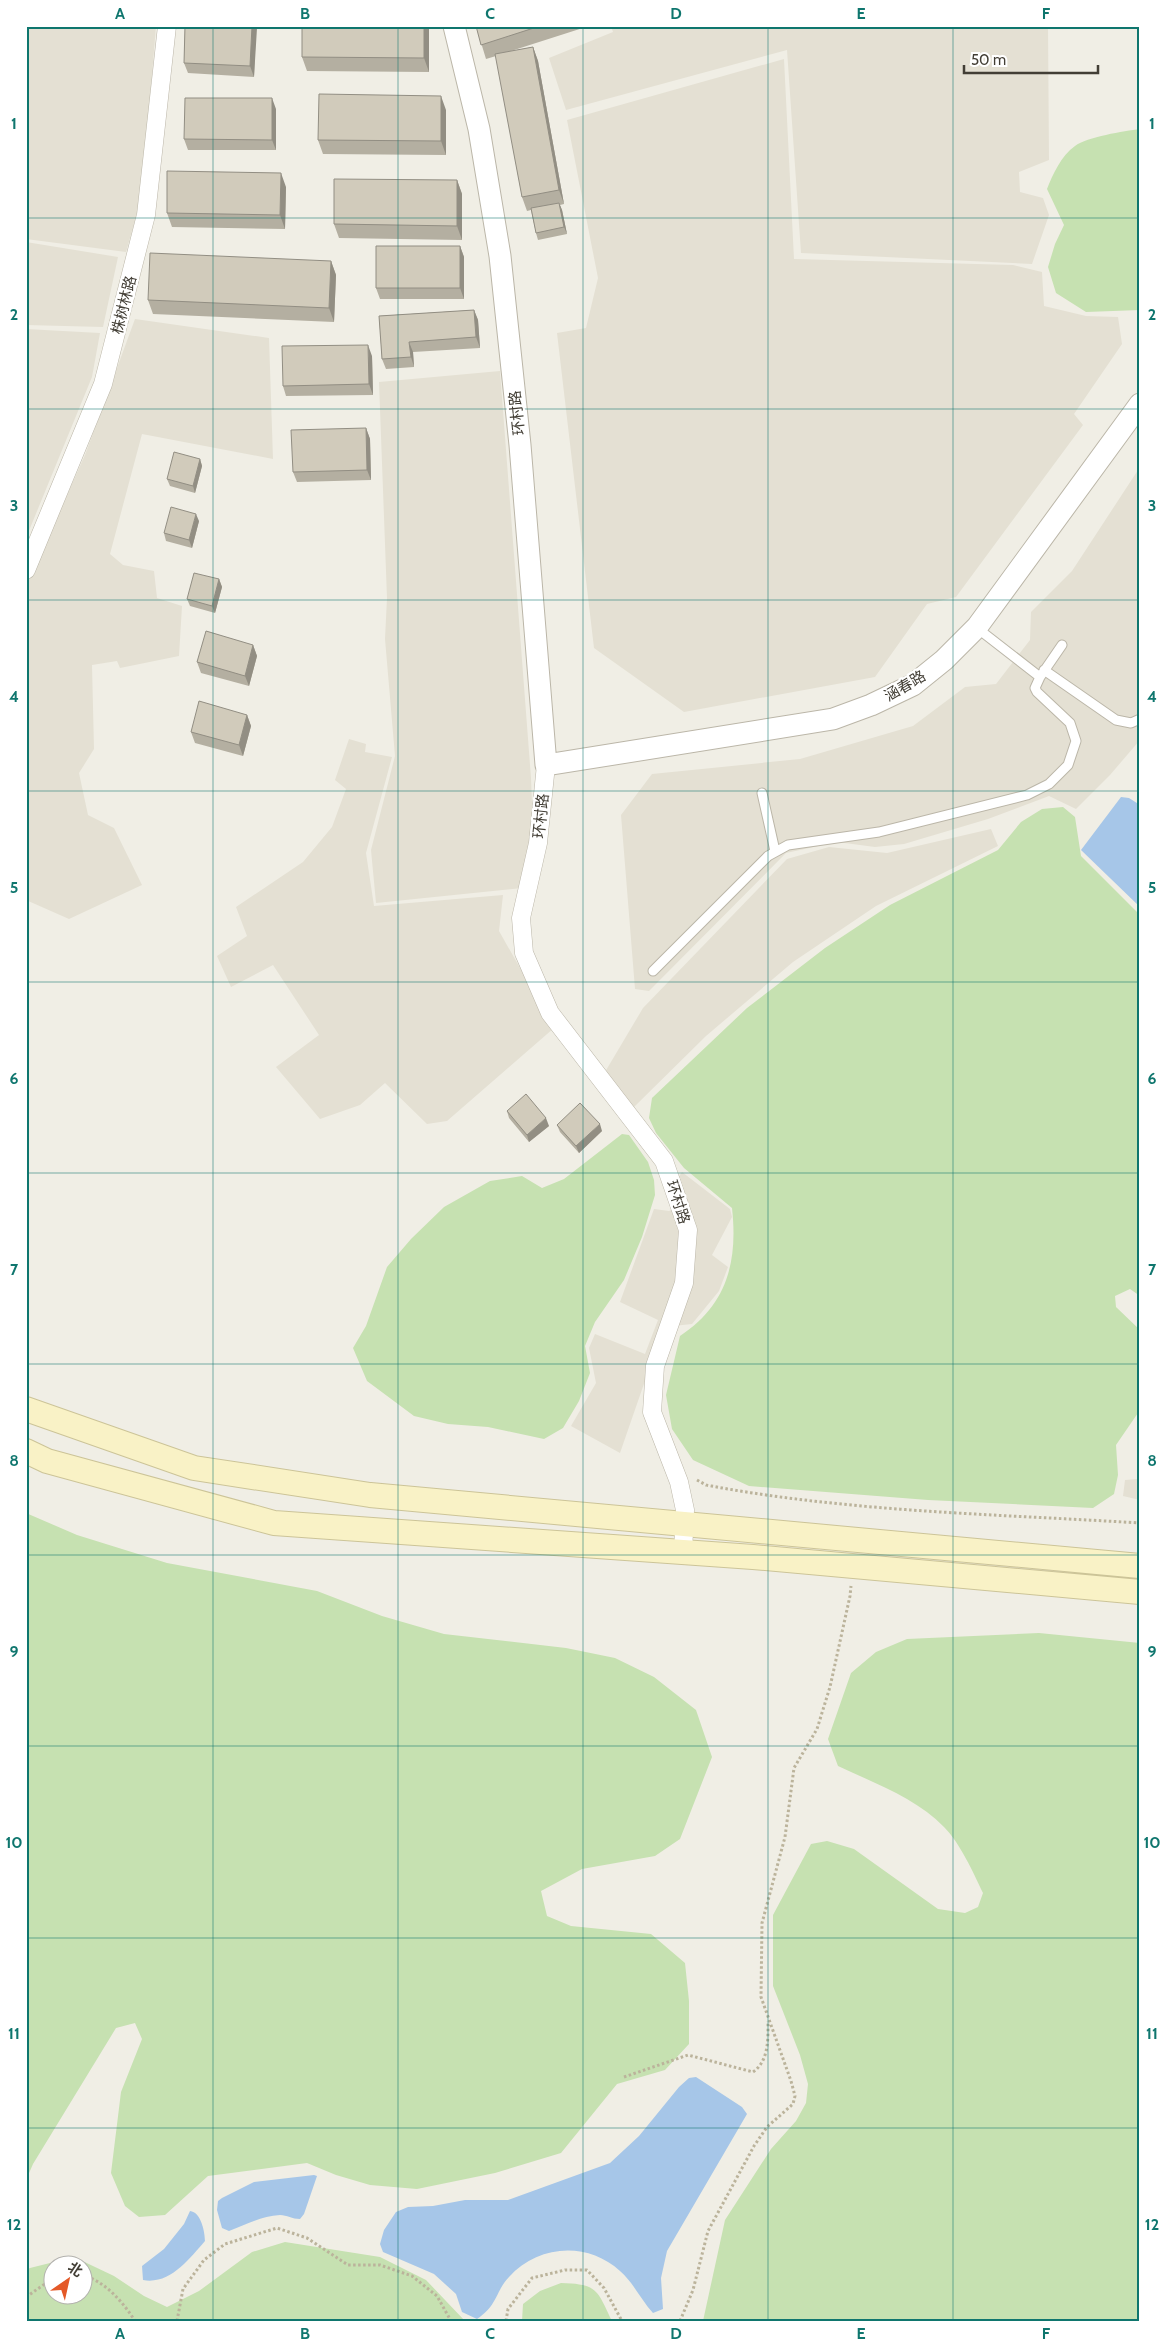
<svg xmlns="http://www.w3.org/2000/svg" width="1166" height="2347" font-family="Cabin,'Noto Sans SC',sans-serif">
  <style>
    .residential { fill: #e4e0d3 }
    .green { fill: #c6e1b1; fill-rule: evenodd }
    .water { fill: #a6c6e8 }
    .lines { fill: none; stroke-linecap: round; stroke-linejoin: round }
    .service-casing { stroke: #bbb6a8; stroke-width: 11 }
    .minor-casing { stroke: #bbb6a8; stroke-width: 19 }
    .tertiary-casing { stroke: #bbb6a8; stroke-width: 23 }
    .secondary-casing { stroke: #ccc498; stroke-width: 26 }
    .path { stroke: #bbb39b; stroke-width: 3; stroke-dasharray: 2.5 2.5; stroke-linecap: butt }
    .service { stroke: #fff; stroke-width: 9 }
    .minor { stroke: #fff; stroke-width: 18 }
    .tertiary { stroke: #fff; stroke-width: 21 }
    .secondary { stroke: #f9f2c6; stroke-width: 24 }
    .wall { fill: #b4afa1 }
    .shaded-wall { fill: #928e83 }
    .building { fill: #d1cbbb; stroke: #928e83 }
    .grid { fill: none; stroke: #0f766e; stroke-width: 1; stroke-opacity: 0.55 }
    .labels { text-anchor: middle; dominant-baseline: central; stroke-width: 4.5; stroke-linejoin: round; paint-order: stroke }
    .street-label { font-size: 15px; fill: #423e35; stroke: #fff }
    .neatline { fill: none; stroke: #0f766e; stroke-width: 2 }
    .grid-label { font-size: 16px; text-anchor: middle; font-weight: bold; fill: #0f766e }
  </style>
  <rect width="100%" height="100%" fill="#f0eee5"/>
  <path class="residential" d="M26,26H156L142,196L126,252L26,239Z
    M611,26H1048L1049,160L1019,172L1020,192L1043,198L1049,215L1032,264L801,253L787,50L566,110L549,58L613,32Z
    M784,59L794,259L1013,265L1042,272L1044,306L1086,316L1118,317L1122,344L1074,414L1083,425L956,597L927,604L875,677L684,712L594,648L557,333L586,328L598,278L567,120Z
    M26,242L118,257L103,327L26,325Z
    M135,319L269,338L273,459L142,434L110,554L123,565L154,571L157,598L182,606L179,656L120,668L117,661L92,665L94,749L79,773L88,815L114,828L142,885L69,919L26,900V586L85,455Z
    M26,329L100,333L92,377L26,538Z
    M500,371L531,778L533,829L522,888L376,903L371,850L395,756L385,639L387,598L379,382Z
    M1140,467V740L1110,775L1076,809L1049,796L988,819L904,844L875,847L837,842L786,853L649,991L635,989L621,815L652,774L800,759L913,726L965,687L996,684L1030,640L1031,612L1072,571Z
    M349,739L366,744L365,752L392,757L366,853L374,906L503,895L499,931L554,1028L447,1121L427,1124L385,1083L360,1105L320,1119L276,1067L319,1035L273,965L231,987L217,956L247,936L236,907L303,862L332,827L346,789L335,780Z
    M991,829L998,846L876,906L793,962L706,1036L633,1108L605,1072L643,1008L787,859L829,847L887,853Z
    M682,1172L730,1209L732,1217L712,1255L728,1267L719,1291L692,1324L673,1326L647,1375L620,1453L571,1426L596,1383L589,1348L595,1334L645,1354L658,1320L620,1302L654,1209L669,1211L684,1204L675,1182Z
    M1140,1472V1500L1123,1496L1125,1480L1138,1479Z"/>
  <path class="green" d="M1140,129V310L1086,312L1056,293L1048,267L1055,244L1064,225L1047,189C1053,174 1061,156 1075,146C1087,137 1124,131 1140,129Z
    M1063,807L1075,817L1081,856L1140,915V1296L1130,1289L1115,1296L1116,1307L1140,1330V1410L1116,1445L1118,1475L1114,1494L1093,1508L928,1500L749,1486L693,1460L672,1429L666,1395L680,1336C727,1305 738,1262 732,1208L684,1168L656,1133L649,1118L652,1098L747,1008L825,948L890,905L998,850L1021,822L1042,809Z
    M622,1134L629,1135L648,1162L654,1180L655,1195L642,1237L624,1280L595,1322L585,1346L590,1373L579,1401L563,1428L544,1439L488,1427L448,1424L414,1416L367,1381L353,1348L366,1326L387,1267L411,1239L444,1207L490,1181L522,1176L542,1188L564,1179Z
    M26,1513L77,1535L167,1563L317,1591L382,1616L444,1634L566,1648L615,1658L654,1677L696,1710L712,1757L680,1839L655,1856L582,1869L541,1891L547,1916L571,1926L651,1934L685,1963L689,2001V2044L665,2070L617,2084L561,2153L495,2173L417,2189L370,2185L336,2175L307,2163L208,2176L165,2215L139,2217L125,2206L111,2173L121,2092L142,2039L135,2023L116,2028L33,2164L26,2180Z
    M1039,1633L1140,1643V2321H703L725,2220L771,2149L796,2121L806,2103L808,2084L800,2055L773,1986V1915L811,1844L827,1841L854,1849L938,1909L965,1913L978,1907L983,1893C973,1872 960,1843 944,1827C916,1798 874,1783 838,1766L828,1739L851,1673L876,1652L907,1639Z
    M285,2242L380,2257L426,2280L465,2321H26V2270L30,2268L74,2257L114,2276L144,2296L167,2307L199,2291L252,2252ZM82,2264V2294H52V2264Z
    M561,2283C598,2284 597,2290 612,2321H522L523,2304L540,2291Z"/>
  <path class="water" d="M1121,797L1129,798L1140,805V907L1081,850Z
    M696,2077L742,2107L747,2114L667,2251L661,2278L663,2309L653,2313C641,2300 633,2282 620,2271C587,2241 538,2245 509,2277C495,2292 498,2305 477,2319L462,2312L456,2294L434,2274L383,2252L380,2244L384,2230L396,2212L408,2207L433,2206L465,2200H508L610,2163L639,2136L679,2087L689,2078Z
    M314,2175L317,2176L304,2214L300,2219C292,2219 287,2215 280,2215C261,2216 246,2225 229,2231L222,2228L217,2210L218,2201L222,2198L254,2182Z
    M190,2211C201,2212 205,2232 205,2241C189,2259 170,2285 143,2280L142,2266L164,2249L184,2224Z"/>
  <g class="lines">
    <g class="service-casing">
      <path id="service" d="M977,628L1040,677
        M1044,670L1116,720L1131,723L1140,719
        M762,793L775,851
        M653,971L768,856L788,845L879,832L1027,795L1049,784L1068,765L1076,741L1070,723L1037,692L1035,688L1040,677L1062,645"/>
    </g>
    <g class="minor-casing">
      <path id="minor" d="M26,570L103,384L146,215L167,26
        M546,765L538,843L521,918L524,953L550,1013L664,1161L688,1230L684,1283L655,1366L652,1412L679,1482L685,1510L683,1552"/>
    </g>
    <g class="tertiary-casing">
      <path id="tertiary" d="M454,26L479,129L500,256L520,445L546,765L833,719L871,705L913,685L944,660L977,627L1140,404"/>
    </g>
    <g class="secondary-casing">
      <path id="secondary" d="M26,1409L194,1468L370,1495L1140,1566
        M26,1451L47,1461L274,1523L753,1557L1140,1592"/>
    </g>
    <path class="path" d="M697,1480L706,1485C848,1512 995,1514 1140,1523
      M624,2077L688,2055L753,2072C769,2061 768,2039 768,2021
      M82,2275C105,2281 123,2302 135,2321
      M26,2297L52,2279
      M177,2321L183,2289L204,2260L225,2244L277,2228L307,2238L348,2265H380L412,2276L437,2296L451,2321
      M506,2321L508,2309L532,2278L565,2270H587L604,2288L622,2321
      M680,2321L693,2290L708,2231L754,2146L767,2127L793,2104L795,2096L791,2081L761,1997L762,1923L785,1837L794,1768L817,1729L830,1687L850,1596L851,1586"/>
    <use href="#service" class="service"/>
    <use href="#minor" class="minor"/>
    <use href="#tertiary" class="tertiary"/>
    <use href="#secondary" class="secondary"/>
  </g>
  <path class="wall" d="M185,26H256L254,77L188,73L184,63Z
    M302,26H429V72L307,71L302,57Z
    M476,26H589L511,51L533,47L538,61L564,204L560,205L562,210L567,234L538,240L536,233L531,210L527,211L522,197L496,56L486,59Z
    M276,109V150H188L184,139Z
    M446,110V155L323,154L318,140Z
    M457,180L462,194V240L339,238L334,224Z
    M286,187L285,229L172,227L167,213Z
    M460,246L464,257V299H380L376,288Z
    M331,261L336,275L334,322L153,314L148,300Z
    M474,310L478,320L480,348L413,352L414,367L386,369L382,359L379,316Z
    M372,356L373,395L286,396L283,386Z
    M366,428L370,439L371,480L297,482L293,472Z
    M200,459L202,466L195,493L170,486L167,479Z
    M199,521L192,548L166,541L164,533Z
    M219,579L222,587L215,613L190,606L187,599Z
    M253,645L257,656L249,686L201,673L197,662Z
    M247,715L251,726L243,756L195,743L191,732Z
    M507,1111L549,1126L529,1142L509,1118Z
    M557,1125L602,1131L579,1153L560,1132Z"/>
  <path class="shaded-wall" d="M252,26H256L257,28L254,77L250,66Z
    M424,26L429,27V72L424,58Z
    M533,47L538,61L564,204L559,190Z
    M441,96L446,110V155L441,141Z
    M272,98L276,109V150L272,140Z
    M281,173L286,187L285,229L280,215Z
    M457,180L462,194V240L457,226Z
    M559,203L562,210L567,234L564,227Z
    M460,246L464,257V299L460,288Z
    M331,261L336,275L334,322L329,308Z
    M474,310L478,320L480,348L476,337Z
    M409,342L413,352L414,367L411,357Z
    M368,345L372,356L373,395L369,384Z
    M366,428L370,439L371,480L367,470Z
    M200,459L202,466L195,493L193,486Z
    M196,514L199,521L192,548L189,540Z
    M219,579L222,587L215,613L212,606Z
    M253,645L257,656L249,686L245,676Z
    M247,715L251,726L243,756L239,745Z
    M546,1118L549,1126L529,1142L527,1135Z
    M600,1124L602,1131L579,1153L576,1146Z"/>
  <path class="building" d="M185,26H252L250,66L184,63Z
    M302,26H424V58L302,57Z
    M476,26H540L481,45Z
    M533,47L559,190L522,197L495,54Z
    M319,94L441,96V141L318,140Z
    M185,98H272V140L184,139Z
    M167,171L281,173L280,215L167,213Z
    M334,179L457,180V226L334,224Z
    M559,203L564,227L536,233L531,208Z
    M376,246H460V288H376Z
    M150,253L331,261L329,308L148,300Z
    M474,310L476,337L409,342L411,357L382,359L379,316Z
    M368,345L369,384L283,386L282,346Z
    M366,428L367,470L293,472L291,430Z
    M174,452L200,459L193,486L167,479Z
    M171,507L196,514L189,540L164,533Z
    M194,573L219,579L212,606L187,599Z
    M206,631L253,645L245,676L197,662Z
    M199,701L247,715L239,745L191,732Z
    M526,1094L546,1118L527,1135L507,1111Z
    M580,1103L600,1124L576,1146L557,1125Z"/>
  <path class="grid" d="M213,26V2321M398,26V2321M583,26V2321M768,26V2321M953,26V2321M26,218H1140M26,409H1140M26,600H1140M26,791H1140M26,982H1140M26,1173H1140M26,1364H1140M26,1555H1140M26,1746H1140M26,1938H1140M26,2128H1140"/>
  <g class="labels">
    <g class="street-label">
      <text transform="translate(124 305) rotate(-76)">株树林路</text>
      <text transform="translate(517 413) rotate(-96)">环村路</text>
      <text transform="translate(905 686) rotate(-31)">涵春路</text>
      <text transform="translate(541 816) rotate(-84)">环村路</text>
      <text transform="translate(678 1202) rotate(72)">环村路</text>
    </g>
  </g>
  <rect width="1166" height="2347" fill="none" stroke="#ffffff" stroke-width="55"/>
  <g transform="translate(68 2280) rotate(34)"><circle r="24" fill="#ffffff" stroke="#b3b2ae"/>
  <path d="M0-4L9 19L0 12L-9 19Z" fill="#e45928"/>
  <text y="-8" font-size="14" font-weight="bold" text-anchor="middle" fill="#423e35">北</text>
  </g>
  <path d="M964 65v8h134v-8" fill="none" stroke="#423e35" stroke-width="2.5"/>
  <text x="971" y="65" font-size="15" fill="#423e35" stroke="#ffffff" stroke-width="4" paint-order="stroke">50 m</text>
  <rect x="28" y="28" width="1110" height="2292" class="neatline"/>
  <g class="grid-label">
    <text x="120" y="19">A</text>
    <text x="305" y="19">B</text>
    <text x="490" y="19">C</text>
    <text x="676" y="19">D</text>
    <text x="861" y="19">E</text>
    <text x="1046" y="19">F</text>
    <text x="14" y="129">1</text>
    <text x="1152" y="129">1</text>
    <text x="14" y="320">2</text>
    <text x="1152" y="320">2</text>
    <text x="14" y="511">3</text>
    <text x="1152" y="511">3</text>
    <text x="14" y="702">4</text>
    <text x="1152" y="702">4</text>
    <text x="14" y="893">5</text>
    <text x="1152" y="893">5</text>
    <text x="14" y="1084">6</text>
    <text x="1152" y="1084">6</text>
    <text x="14" y="1275">7</text>
    <text x="1152" y="1275">7</text>
    <text x="14" y="1466">8</text>
    <text x="1152" y="1466">8</text>
    <text x="14" y="1657">9</text>
    <text x="1152" y="1657">9</text>
    <text x="14" y="1848">10</text>
    <text x="1152" y="1848">10</text>
    <text x="14" y="2039">11</text>
    <text x="1152" y="2039">11</text>
    <text x="14" y="2230">12</text>
    <text x="1152" y="2230">12</text>
    <text x="120" y="2339">A</text>
    <text x="305" y="2339">B</text>
    <text x="490" y="2339">C</text>
    <text x="676" y="2339">D</text>
    <text x="861" y="2339">E</text>
    <text x="1046" y="2339">F</text>
  </g>
</svg>
